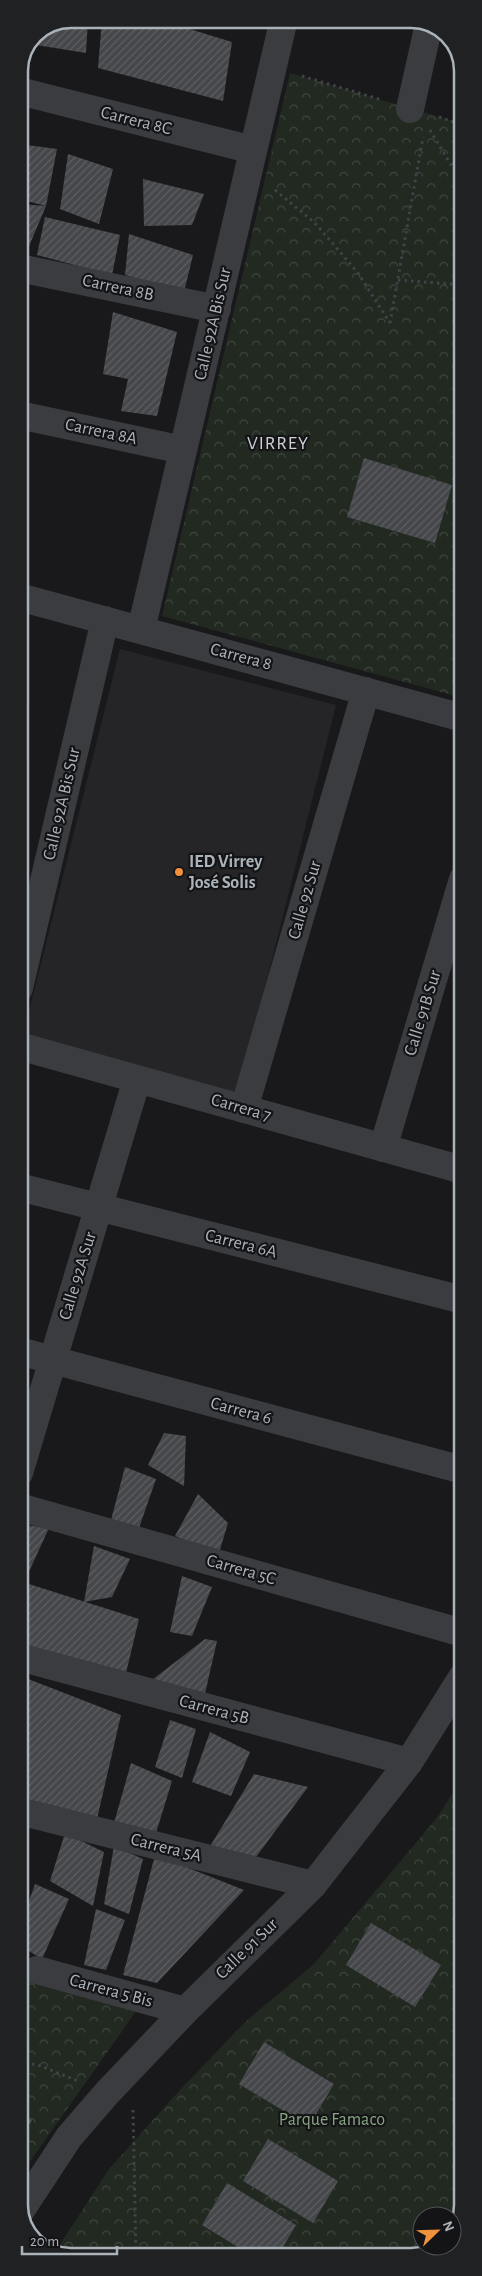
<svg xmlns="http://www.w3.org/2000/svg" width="482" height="2276" font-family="'Alegreya Sans',sans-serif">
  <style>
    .built { fill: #252528 }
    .park { fill: url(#park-crowns) }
    .building { fill: url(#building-hatch) }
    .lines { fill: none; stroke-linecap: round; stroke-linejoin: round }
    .path { stroke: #404347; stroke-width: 3; stroke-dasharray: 2.5 4; stroke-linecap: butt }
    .minor { stroke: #3a3c40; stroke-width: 28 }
    .poi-dot { fill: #ef913d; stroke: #141416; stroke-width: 2 }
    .labels { text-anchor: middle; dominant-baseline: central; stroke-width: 4.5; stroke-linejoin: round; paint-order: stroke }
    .street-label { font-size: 18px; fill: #abb3ba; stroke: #141416 }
    .poi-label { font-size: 18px; font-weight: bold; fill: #abb3ba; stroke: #141416; text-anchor: start }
    .park-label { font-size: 18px; fill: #87a583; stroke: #141416 }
    .neighbourhood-label { font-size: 19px; letter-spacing: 1px; fill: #ccd1d6; stroke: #141416 }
    .rim { fill: none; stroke: #abb3ba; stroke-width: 2.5 }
  </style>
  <defs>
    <pattern id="park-crowns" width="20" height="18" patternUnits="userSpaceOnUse" patternTransform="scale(1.25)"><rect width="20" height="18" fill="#212921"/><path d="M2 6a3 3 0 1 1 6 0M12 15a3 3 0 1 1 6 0" fill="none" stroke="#3f463f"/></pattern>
    <pattern id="building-hatch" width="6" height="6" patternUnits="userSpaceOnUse" patternTransform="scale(1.25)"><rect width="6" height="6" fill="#45474b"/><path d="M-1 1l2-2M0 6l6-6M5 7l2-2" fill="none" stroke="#5d5f63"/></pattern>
  </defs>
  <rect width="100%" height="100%" fill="#19191b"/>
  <path class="built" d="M120,649L336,705L238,1095L22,1039Z"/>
  <path class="park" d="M290,73L463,124V698L162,616Z
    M463,1778V2206L452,2236V2216H422V2246H439L419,2257H64L55,2252L109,2169L179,2091L244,2023L314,1964L436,1819Z
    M19,1965L144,2000L19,2177Z"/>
  <path class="building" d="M70,19H88L86,53L30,44L34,34Z
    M102,19H157L232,42L223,101L98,68Z
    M234,19H256V24L233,20Z
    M19,144L57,149L46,206L19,199Z
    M68,154L113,169L99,224L60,209Z
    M143,179L204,194L192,225L144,226Z
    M19,204L46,206L27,251L19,249Z
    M45,217L120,235L112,275L37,255Z
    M129,234L193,255L184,292L125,275Z
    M113,312L177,332L157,416L121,411L128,379L103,374Z
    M364,458L452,485L435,543L347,517Z
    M164,1433L186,1436L184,1486L148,1465Z
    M125,1467L156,1479L139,1528L111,1520Z
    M198,1494L228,1523L219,1553L175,1536Z
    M24,1525L49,1528L21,1589L19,1588V1538Z
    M94,1546L130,1559L112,1597L84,1602Z
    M182,1576L212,1587L192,1636L170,1632Z
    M29,1584L139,1619L125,1677L19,1648Z
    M205,1639L217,1641L204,1698L152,1680Z
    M23,1677L121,1715L97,1819L19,1801V1689Z
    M170,1720L196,1729L182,1778L155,1767Z
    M210,1732L250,1752L231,1796L192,1782Z
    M131,1763L172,1781L156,1833L114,1823Z
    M254,1774L308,1787L256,1857L209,1848Z
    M65,1833L104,1852L93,1906L50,1881Z
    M114,1846L143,1859L129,1914L104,1904Z
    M154,1859L176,1863L244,1890L157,1983L123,1975Z
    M35,1884L69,1899L42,1959L19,1945V1930Z
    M96,1909L125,1920L106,1970L84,1965Z
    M371,1923L441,1965L415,2007L346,1965Z
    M264,2042L334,2084L309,2126L239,2084Z
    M19,2112L32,2120L19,2140Z
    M268,2139L338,2181L313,2223L243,2181Z
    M227,2183L296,2225L277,2257H254L202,2225Z"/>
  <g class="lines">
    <path class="path" d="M302,76L382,100
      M439,117L463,125
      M430,130L463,185
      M275,190L315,223L358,273L390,323
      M398,280L463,285
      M390,323L423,137
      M19,2059L28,2062
      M19,2062L38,2065L78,2081
      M133,2110L136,2257
      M452,2236L463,2199"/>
    <path class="minor" d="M19,91L253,150
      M410,109L429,24
      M19,268L217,309
      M19,415L183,450
      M19,597L463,718
      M141,630L284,19
      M19,988L105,620
      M19,1046L463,1170
      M244,1109L366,691
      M383,1148L463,879
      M19,1187L463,1300
      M19,1351L463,1470
      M19,1473L137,1079
      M19,1507L463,1633
      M19,1657L409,1762
      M19,1811L313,1885
      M37,1970L185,2011
      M19,2213L69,2137L107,2093L185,2011L313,1885L409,1762L463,1676"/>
  </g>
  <circle class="poi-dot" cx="179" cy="872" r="5"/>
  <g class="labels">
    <g class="street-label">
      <text transform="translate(136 121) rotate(14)">Carrera 8C</text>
      <text transform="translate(118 288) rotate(12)">Carrera 8B</text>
      <text transform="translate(213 324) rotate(-77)">Calle 92A Bis Sur</text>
      <text transform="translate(101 432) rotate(12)">Carrera 8A</text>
      <text transform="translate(241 657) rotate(15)">Carrera 8</text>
      <text transform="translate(62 804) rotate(-77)">Calle 92A Bis Sur</text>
      <text transform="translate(305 900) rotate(-74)">Calle 92 Sur</text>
      <text transform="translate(423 1013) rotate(-73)">Calle 91B Sur</text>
      <text transform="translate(241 1108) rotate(16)">Carrera 7</text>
      <text transform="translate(241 1244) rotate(14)">Carrera 6A</text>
      <text transform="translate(78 1276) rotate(-73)">Calle 92A Sur</text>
      <text transform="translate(241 1411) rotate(15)">Carrera 6</text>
      <text transform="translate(241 1570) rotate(16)">Carrera 5C</text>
      <text transform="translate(214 1710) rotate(15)">Carrera 5B</text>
      <text transform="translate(166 1848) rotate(14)">Carrera 5A</text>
      <text transform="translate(247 1949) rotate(-44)">Calle 91 Sur</text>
      <text transform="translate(111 1991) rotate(15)">Carrera 5 Bis</text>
    </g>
    <g class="poi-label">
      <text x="189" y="862">IED Virrey<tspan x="189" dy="21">José Solis</tspan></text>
    </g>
    <g class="park-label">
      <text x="332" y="2120">Parque Famaco</text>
    </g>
    <g class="neighbourhood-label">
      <text x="278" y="443">VIRREY</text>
    </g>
  </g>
  <path d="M0 0H482V2276H0ZM71 28H411A43 43 0 0 1 454 71V2205A43 43 0 0 1 411 2248H71A43 43 0 0 1 28 2205V71A43 43 0 0 1 71 28Z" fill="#202123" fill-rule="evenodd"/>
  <path class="rim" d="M71 28H411A43 43 0 0 1 454 71V2205A43 43 0 0 1 411 2248H71A43 43 0 0 1 28 2205V71A43 43 0 0 1 71 28Z"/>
  <g transform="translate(437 2231) rotate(67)"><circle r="24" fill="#141416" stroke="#505458"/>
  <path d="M0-4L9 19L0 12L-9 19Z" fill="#ef913d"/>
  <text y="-8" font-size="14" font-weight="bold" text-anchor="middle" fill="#abb3ba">N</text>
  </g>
  <path d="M22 2246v8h95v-8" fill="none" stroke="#abb3ba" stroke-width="2.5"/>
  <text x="30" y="2246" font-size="15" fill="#abb3ba" stroke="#141416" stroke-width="4" paint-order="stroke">20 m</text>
</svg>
